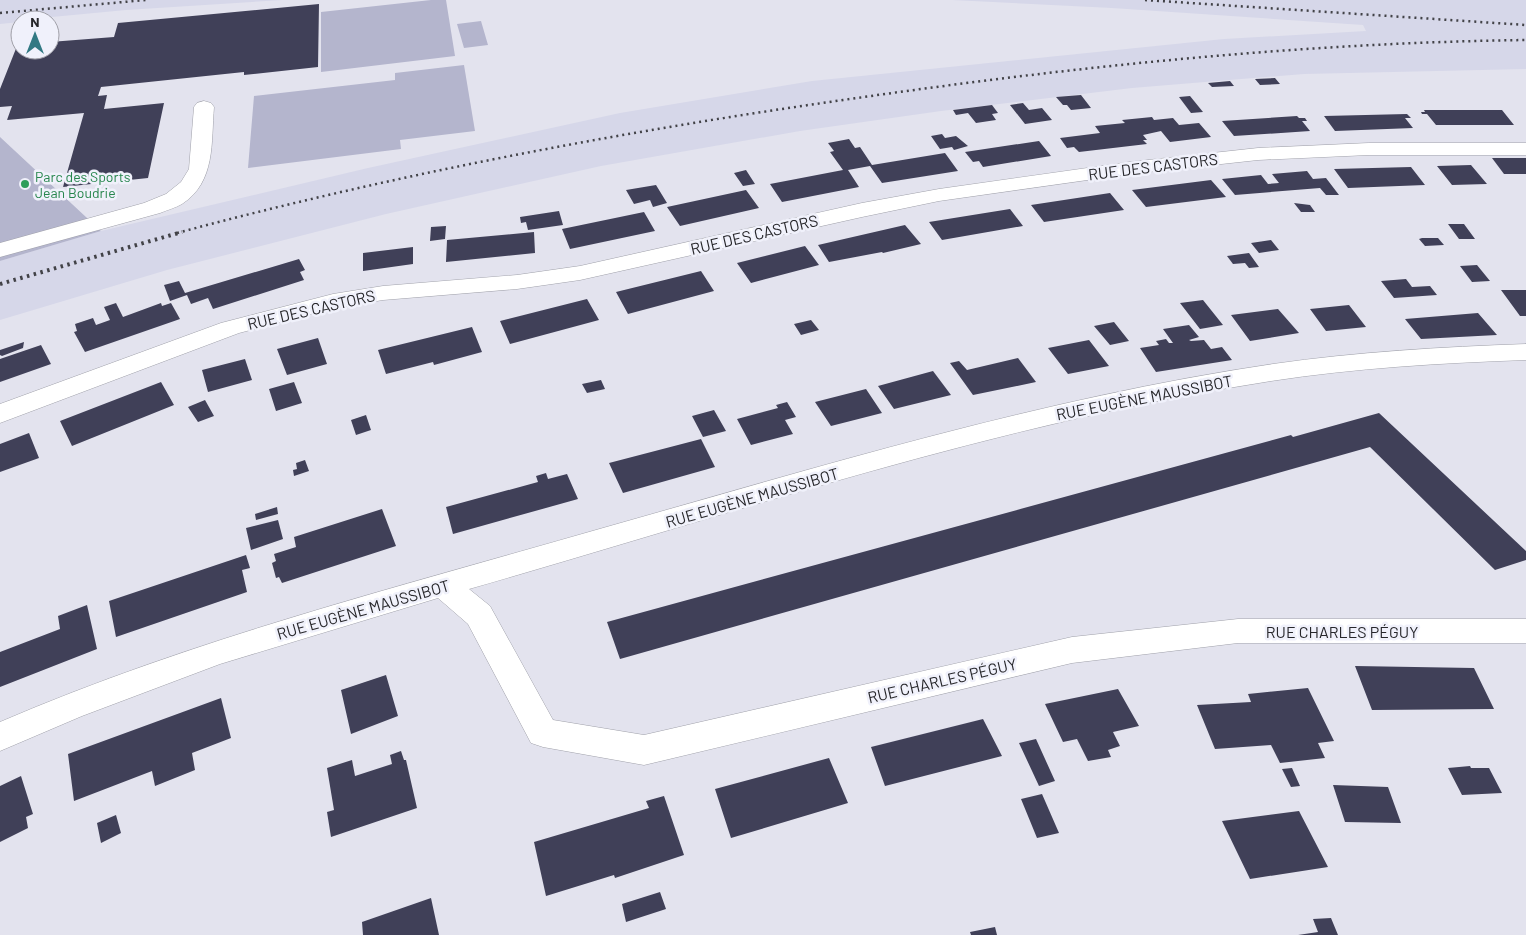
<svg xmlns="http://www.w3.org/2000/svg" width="1526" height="935" font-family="Barlow,sans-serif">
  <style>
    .built { fill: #d6d7e9 }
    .green { fill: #b4b5cd }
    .building { fill: #404058 }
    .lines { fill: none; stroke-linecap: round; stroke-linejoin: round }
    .minor-casing { stroke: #a0a1aa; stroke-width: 1 }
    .minor { fill: #fff; fill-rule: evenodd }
    .rail-far1 { stroke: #424247; stroke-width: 2.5; stroke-dasharray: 2 4; stroke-linecap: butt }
    .rail { stroke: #424247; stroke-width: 4; stroke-dasharray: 2.5 4.5; stroke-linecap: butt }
    .leisure-dot { fill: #2e9e5b; stroke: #f0f1fb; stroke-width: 2 }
    .labels { text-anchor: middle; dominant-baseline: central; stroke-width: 5; stroke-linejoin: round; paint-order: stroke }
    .far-leisure-label { font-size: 14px; fill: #27864d; stroke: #f0f1fb; text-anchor: start }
    .street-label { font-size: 16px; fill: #27272b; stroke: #f0f1fb }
  </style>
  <rect width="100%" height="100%" fill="#e3e3ee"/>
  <path class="built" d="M0,0H282L126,10L20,20V22L0,24Z
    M952,0H1526V69L1304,74L1132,88L941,111L800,131L601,166L386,214L167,270L0,320V261L101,231L368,168L620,113L812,81L1224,39L1366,31L1363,25L1112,8Z"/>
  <path class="green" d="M431,0H446L455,56L321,72V12Z
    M481,21L488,45L464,48L457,24Z
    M464,65L475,131L400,140L401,149L248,168L254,96L395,80V73Z
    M0,137L101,231L0,261Z"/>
  <path class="building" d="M319,4L318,67L244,75V72L101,87L98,96L107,95L104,109L164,103L148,178L63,187L84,113L7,120L12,106L0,107V89L17,46L20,45V50H50V42L114,37L118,23Z
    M1275,78L1280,84L1260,85L1255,79Z
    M1230,81L1234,86L1212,87L1208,83Z
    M1081,95L1091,108L1071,110L1067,105H1063L1056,97Z
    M1190,96L1203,112L1191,113L1179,97Z
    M1023,103L1029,110L1042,108L1052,120L1025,124L1010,105Z
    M992,105L998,113L992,114L996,120L976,123L968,113L956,115L953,110Z
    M1424,110H1502L1514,125H1436L1427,114H1422L1421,112H1425Z
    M1407,114L1411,118H1405L1413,128L1335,131L1324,116Z
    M1297,116L1299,118H1305L1307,121H1302L1310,131L1234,136L1222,121Z
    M1152,117L1154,120L1173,118L1179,125L1199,123L1211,137L1170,142L1161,131L1143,135L1147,140H1143L1147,144L1079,152L1074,147L1067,148L1060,138L1100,133L1095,126L1125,123L1122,120Z
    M942,134L945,138L956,136L968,146L954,150L952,147L940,149L931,136Z
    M849,139L855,148L860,147L872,165L945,153L958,171L882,183L870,166L848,170L859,187L782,202L770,184L843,170L830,152L834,151L828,143Z
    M1039,141L1051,156L983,167L979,161L973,162L965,152Z
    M1492,158H1526V174H1504Z
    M1471,165L1487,184L1452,185L1437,166Z
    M1411,167L1425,185L1348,188L1334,169Z
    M746,170L755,184L743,186L734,173Z
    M1307,171L1313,179L1326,178L1339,195H1326L1320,188L1235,195L1222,179L1261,175L1268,184L1279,183L1272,174Z
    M1211,180L1226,197L1146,207L1132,190Z
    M656,185L667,203L653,207L650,200L634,204L626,190Z
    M746,190L759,208L680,226L667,207Z
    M1110,193L1124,210L1044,222L1031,205Z
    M1294,203L1310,205L1315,212H1301Z
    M1010,209L1023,226L942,240L929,222Z
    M559,211L563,225L528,230L526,222L521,223L520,217Z
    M644,212L655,231L570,249L562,229Z
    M1448,224H1464L1475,239H1459Z
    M905,225L921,244L883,253L882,252L829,262L818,245Z
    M446,226L445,239L430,241L431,227Z
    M534,232L535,253L446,262L447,240Z
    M1422,238H1438L1444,245L1425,246L1419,239Z
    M1271,240L1279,250L1259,253L1251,243Z
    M805,246L819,265L751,283L737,263Z
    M413,247V264L363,271V253Z
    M1249,253L1259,267L1249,268L1245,263L1233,264L1227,256Z
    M299,259L305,270L300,272L304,280L213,309L208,298L191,304L187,295L170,301L164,285L179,281L185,293Z
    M1477,265L1490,281L1472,282L1460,266Z
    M701,271L714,291L628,314L616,292Z
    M1406,279L1412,287L1430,286L1437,295L1394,298L1381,281Z
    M1501,290H1526V316H1520Z
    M587,299L599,320L510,344L500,321Z
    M1203,300L1223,325L1200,329L1180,303Z
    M116,303L123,317L161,303L162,306L171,303L180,319L85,352L74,332L77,331L75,324L93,318L96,325L110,320L104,307Z
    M1349,305L1366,327L1326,331L1310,309Z
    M1278,309L1299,333L1250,341L1231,315Z
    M1478,313L1497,335L1421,339L1405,319Z
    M811,320L819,330L801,335L794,324Z
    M1114,322L1129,341L1110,345L1094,326Z
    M1189,325L1199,337L1189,340L1191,341L1204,340L1211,349L1222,347L1232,360L1156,372L1140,348L1159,345L1156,341L1166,339L1169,343H1173L1163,329Z
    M472,327L482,352L434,365L433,362L386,374L378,350Z
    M318,338L327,364L287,375L277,349Z
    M1089,340L1109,366L1068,374L1048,348Z
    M24,342L23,348L2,356L0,355V350Z
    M41,345L51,364L0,382V359Z
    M1018,358L1036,382L973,395L950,363L959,361L967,370Z
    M245,359L252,380L208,392L202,370Z
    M933,371L951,395L894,409L878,386Z
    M601,380L605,389L587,393L582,384Z
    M161,382L174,405L72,446L60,421Z
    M294,382L302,403L276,411L269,389Z
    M866,389L882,413L831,426L815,402Z
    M205,400L214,416L198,422L188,407Z
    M787,402L796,417L785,420L793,434L751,445L737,419L778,408L776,405Z
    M714,410L726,431L703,437L692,416Z
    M1379,413L1526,551V560L1495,570L1370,447L620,659L607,622L1291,435L1293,437Z
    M366,415L371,430L356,435L351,420Z
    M29,433L39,458L0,472V444Z
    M701,439L715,467L623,493L609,463Z
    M305,460L309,471L294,476L293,470L297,469L296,463Z
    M546,473L548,479L567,474L578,499L453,534L446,507L538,482L536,476Z
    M277,507L278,514L256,520L255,514Z
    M382,509L396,546L282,583L279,577L276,578L272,563L276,561L274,554L296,547L294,537Z
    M278,520L283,539L251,550L246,528Z
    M246,555L250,568L242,570L247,592L116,637L109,601Z
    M87,605L97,649L0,687V652L60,629L58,616Z
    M1355,666L1474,668L1494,709L1372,710Z
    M386,675L398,716L351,734L341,690Z
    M1308,688L1334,741L1318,743L1325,758L1280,763L1271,745L1215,749L1197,705L1251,702L1248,694Z
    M1118,689L1139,726L1113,732L1120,746L1108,750L1111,757L1088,761L1077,739L1063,742L1045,704Z
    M221,698L231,738L192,753L195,770L155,786L152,771L74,801L68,754Z
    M983,719L1002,756L885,786L871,747Z
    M1036,739L1055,781L1039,786L1019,743Z
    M401,751L404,760H406L417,808L331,837L327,812L334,810L327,768L352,760L355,776L392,764L390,755Z
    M829,758L848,803L731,838L715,789Z
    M1470,766L1471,768H1489L1502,793L1462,795L1448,768Z
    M1292,768L1300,786L1291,787L1282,769Z
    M21,776L33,814L26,817L28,828L0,842V786Z
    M1333,785L1388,787L1401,823L1345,822Z
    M1042,794L1059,833L1037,838L1021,799Z
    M664,796L684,855L615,878L614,875L546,896L534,842L649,808L646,801Z
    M1299,811L1328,867L1250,879L1222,821Z
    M116,815L121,833L101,843L97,823Z
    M660,892L666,909L626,922L622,904Z
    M431,898L439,935H363L362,922Z
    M1331,918L1338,935H1298L1318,932L1313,919Z
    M995,927L997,935H971L970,932Z"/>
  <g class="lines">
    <g class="minor-casing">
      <path id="minor" d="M204,101L211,103L214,107C211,142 216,182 182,204C175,208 167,210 160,213L0,257V243L144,203L166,194L181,182L189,169L194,107L197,103Z
        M1369,143H1526V155H1369L1258,160L1130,174L939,201L862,217L580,280L517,289L383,300L334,308L239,333L0,423V404L221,323L333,294L383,286L517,275L580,266L862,203L939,189L1130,162L1258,148Z
        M1526,344V360C1441,363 1355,368 1271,381C998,423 734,513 469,589L490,606L553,720L644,735L1072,637L1238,619H1526V643H1238L1072,663L644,765L543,747L531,743L468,624L438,598L220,664L82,716L0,751V722C193,639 395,588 596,530C819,467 1043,398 1273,364C1357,352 1441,347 1526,344Z"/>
    </g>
    <use href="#minor" class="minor"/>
    <path class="rail-far1" d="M1145,0L1526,25
      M0,13L146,0
      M177,233C396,174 619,132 843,100C1070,67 1297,43 1526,40"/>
    <path class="rail" d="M0,284L182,232"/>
  </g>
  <circle class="leisure-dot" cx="25" cy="184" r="5"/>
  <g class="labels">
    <g class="far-leisure-label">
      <text x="35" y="176">Parc des Sports<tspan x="35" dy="16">Jean Boudrie</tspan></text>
    </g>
    <g class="street-label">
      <text transform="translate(1153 166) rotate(-7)">RUE DES CASTORS</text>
      <text transform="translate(754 234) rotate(-13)">RUE DES CASTORS</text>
      <text transform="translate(311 309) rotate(-13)">RUE DES CASTORS</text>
      <text transform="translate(1144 397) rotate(-11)">RUE EUGÈNE MAUSSIBOT</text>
      <text transform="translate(752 497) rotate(-16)">RUE EUGÈNE MAUSSIBOT</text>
      <text transform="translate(363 609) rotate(-16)">RUE EUGÈNE MAUSSIBOT</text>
      <text x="1342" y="631">RUE CHARLES PÉGUY</text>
      <text transform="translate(942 680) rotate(-13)">RUE CHARLES PÉGUY</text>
    </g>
  </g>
  <g transform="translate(35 35)"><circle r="24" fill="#f0f1fb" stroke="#a0a0a8"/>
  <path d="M0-4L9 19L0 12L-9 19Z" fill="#317983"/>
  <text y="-8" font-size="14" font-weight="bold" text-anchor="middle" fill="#27272b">N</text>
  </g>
</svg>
